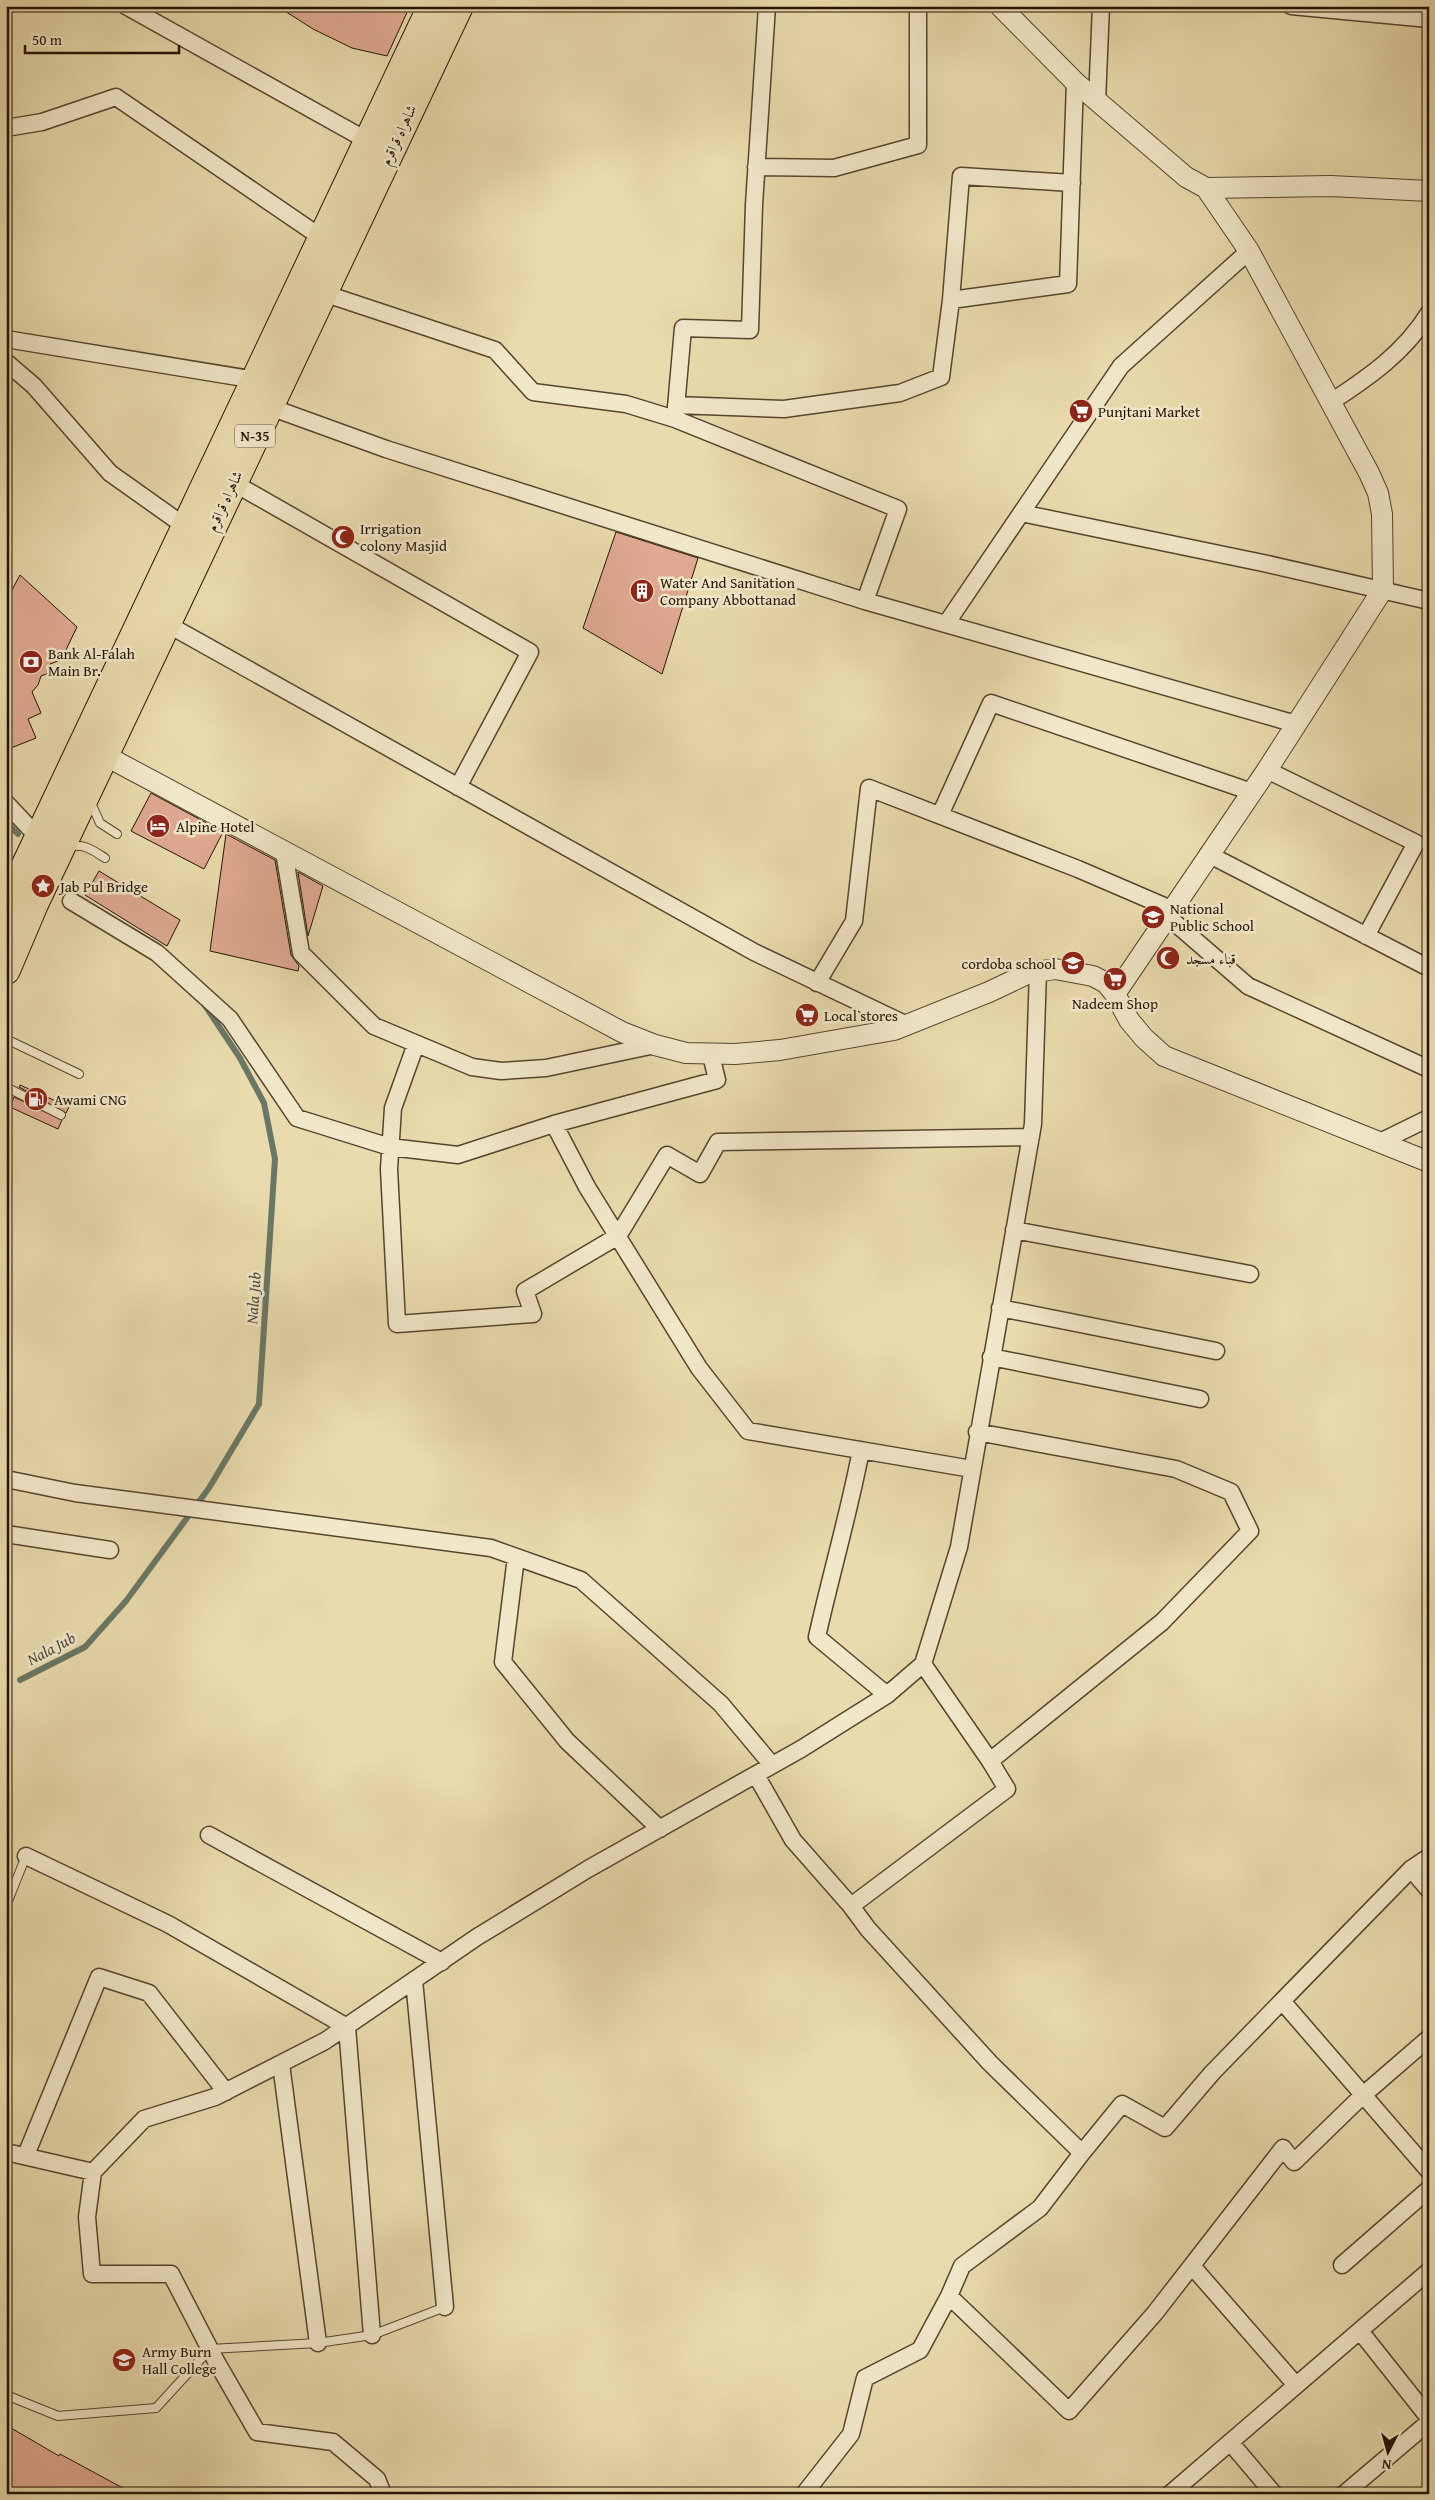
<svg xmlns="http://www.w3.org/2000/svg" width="1435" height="2500" font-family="'Gentium Book Plus',Amiri,serif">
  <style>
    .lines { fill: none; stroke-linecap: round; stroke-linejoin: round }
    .stream { stroke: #697866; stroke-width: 6 }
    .building { fill: #e0aa92; stroke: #241303 }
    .service-casing { stroke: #55452e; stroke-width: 10 }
    .minor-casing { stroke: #55452e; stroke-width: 19 }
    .tertiary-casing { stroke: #55452e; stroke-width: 22 }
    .trunk-casing { stroke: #241303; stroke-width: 30 }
    .service { stroke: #f1e8ca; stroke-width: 8 }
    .minor { stroke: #f1e8ca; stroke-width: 16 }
    .tertiary { stroke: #f1e8ca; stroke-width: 20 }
    .trunk { stroke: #e9dbad; stroke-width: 28 }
    .labels { text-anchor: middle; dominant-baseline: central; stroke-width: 5; stroke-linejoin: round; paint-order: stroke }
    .shield { fill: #f1e8ca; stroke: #62533f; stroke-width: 1 }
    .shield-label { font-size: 14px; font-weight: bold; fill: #241303 }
    .street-label { font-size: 15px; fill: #241303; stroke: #f1e8ca }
    .poi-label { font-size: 15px; fill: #241303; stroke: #f1e8ca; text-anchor: start }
    .water-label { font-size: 16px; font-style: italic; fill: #4c4e3d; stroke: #f1e8ca }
  </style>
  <rect width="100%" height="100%" fill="#e9dbad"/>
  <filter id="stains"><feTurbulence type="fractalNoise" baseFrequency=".004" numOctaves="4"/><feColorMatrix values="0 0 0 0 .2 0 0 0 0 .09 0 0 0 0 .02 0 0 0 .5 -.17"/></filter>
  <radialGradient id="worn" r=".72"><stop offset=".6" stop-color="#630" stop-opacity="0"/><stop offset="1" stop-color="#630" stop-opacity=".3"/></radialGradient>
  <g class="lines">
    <path class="stream" d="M6,822L18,834
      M20,1680L85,1647L126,1601L209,1488L259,1404L275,1159L264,1103L240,1058L204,1004"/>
  </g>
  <path class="building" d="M277,6H410L387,56L352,48L313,29Z
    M616,532L698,558L662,674L583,628Z
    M20,575L77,627L61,660L50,664L49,673L41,676L38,685L32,692L41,713L28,719L36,738L6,750V601Z
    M151,793L223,832L204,869L131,831Z
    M226,834L275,860L291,955L299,966L298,971L210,951Z
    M99,871L180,920L167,946L85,895Z
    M298,872L323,886L308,936Z
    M20,1085L69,1107L66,1113L19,1087Z
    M14,1097L62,1120L58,1129L10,1107Z
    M6,2425L59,2456L60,2454L134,2494H6Z"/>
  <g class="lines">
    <g class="service-casing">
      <path id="service" d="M90,801L100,823L117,834
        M68,848C81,841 94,851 105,858
        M6,1039L79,1074
        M6,1087L61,1115
        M6,1906L26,1856
        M6,2395L58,2416L156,2408L210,2349L318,2343L372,2335L445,2307"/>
    </g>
    <g class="minor-casing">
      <path id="minor" d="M126,6L368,141
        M1291,6L1429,19
        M1097,101L1101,6
        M6,128L42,122L116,97L322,238
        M756,167L834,168L918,145V6
        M1072,183L961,176L951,300L1068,284L1075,82
        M323,293L495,350L533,392L626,404L675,419L683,328L750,330L754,205L767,6
        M6,339L256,380
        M6,362L34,386L110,473L186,527
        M1331,402C1369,377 1404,353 1429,313
        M676,405L784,409L900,393L941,377L951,300
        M270,407L386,449L865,601L898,509L675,419
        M232,482L530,652L458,787
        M1021,513L1263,563L1429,601
        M865,601L1296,724
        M167,624L754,952L907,1025
        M946,624L1121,366L1249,251
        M1267,770L1416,843L1366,936
        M6,803L39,838
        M940,815L991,703L1252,792
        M284,852L301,953L374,1026L472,1067L501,1071L546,1068L655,1045
        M1208,854L1429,968
        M71,901L157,953L230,1019L297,1118L390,1147L458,1155L554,1124
        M1167,916L1248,986L1429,1069
        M817,983L854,921L869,788L1078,869L1171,909
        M416,1044L393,1108L389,1169L397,1324L533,1314L525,1291L618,1236L667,1155L700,1174L718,1142L1031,1137
        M711,1055L717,1080L554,1124L587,1187L699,1368L748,1431L972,1469
        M1380,1142L1429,1118
        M1014,1230L1250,1274
        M1000,1308L1216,1351
        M991,1357L1200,1399
        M861,1450C849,1513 831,1574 817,1637L887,1695
        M6,1479L75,1493L491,1548L581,1580L721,1704L772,1765
        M6,1534L110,1550
        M516,1557L503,1662L567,1741L660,1829
        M923,1664L990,1761L1162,1622L1250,1531L1231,1492L1176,1469L977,1432
        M756,1775L793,1840L851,1906L868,1929L990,2063L1082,2153L1122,2104L1165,2128L1212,2073L1282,2001
        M209,1835L442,1962
        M26,1856L168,1924L347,2027L372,2335
        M1429,1857L1411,1869L1282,2001L1429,2171
        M1411,1869L1429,1890
        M851,1906L1007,1789L990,1761
        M414,1980L445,2307
        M281,2064L318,2343
        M6,2152L93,2172L144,2119L215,2097L325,2041L477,1937L588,1869L801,1749L887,1695L923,1664L959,1547L1033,1124L1038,970
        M26,2155L99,1977L149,1993L226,2092
        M93,2172L87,2217L92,2274H171L216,2361L257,2432L333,2442L377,2479L383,2494
        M1342,2265L1429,2189
        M1192,2266L1295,2384
        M949,2296L1069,2411L1155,2313L1283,2148L1294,2162L1362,2096L1429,2038
        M1360,2331L1429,2418
        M1230,2442L1274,2494
        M804,2494L851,2434L865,2378L920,2350L949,2296L962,2266L1040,2208L1082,2153
        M1170,2494L1429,2271
        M1344,2494L1429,2422"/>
    </g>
    <g class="tertiary-casing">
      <path id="tertiary" d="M1000,6L1075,82L1186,177L1206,188L1249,251L1369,473L1378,493L1382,514L1383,589L1267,770L1115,994
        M1206,188L1331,186L1429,191
        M104,755L622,1032L655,1045L686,1053L735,1054L780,1050L894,1030L989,992L1029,973L1055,969L1093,976L1106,983L1115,994L1129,1020L1144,1038L1164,1056L1429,1162"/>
    </g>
    <g class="trunk-casing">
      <path id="trunk" d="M6,907L432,6
        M6,970L34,904L459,6"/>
    </g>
    <use href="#service" class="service"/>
    <use href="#minor" class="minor"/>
    <use href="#tertiary" class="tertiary"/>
    <use href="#trunk" class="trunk"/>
  </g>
  <defs>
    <g id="supermarket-disc" transform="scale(1.25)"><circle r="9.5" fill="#8f2418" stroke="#f1e8ca"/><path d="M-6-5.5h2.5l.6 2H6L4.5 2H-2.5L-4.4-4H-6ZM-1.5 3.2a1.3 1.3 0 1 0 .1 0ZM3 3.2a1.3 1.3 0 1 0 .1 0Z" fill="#fff"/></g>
    <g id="mosque-disc" transform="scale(1.25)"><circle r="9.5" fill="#8f2418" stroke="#f1e8ca"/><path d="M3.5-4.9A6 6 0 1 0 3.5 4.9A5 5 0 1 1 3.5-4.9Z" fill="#fff"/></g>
    <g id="building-disc" transform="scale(1.25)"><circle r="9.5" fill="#8f2418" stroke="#f1e8ca"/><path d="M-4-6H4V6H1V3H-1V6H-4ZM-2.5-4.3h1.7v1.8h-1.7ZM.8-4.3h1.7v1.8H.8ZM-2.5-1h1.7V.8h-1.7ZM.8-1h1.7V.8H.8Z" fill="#fff"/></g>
    <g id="bank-disc" transform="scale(1.25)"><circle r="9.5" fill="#8f2418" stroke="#f1e8ca"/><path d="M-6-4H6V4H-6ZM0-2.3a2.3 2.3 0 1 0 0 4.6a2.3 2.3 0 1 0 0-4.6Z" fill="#fff"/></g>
    <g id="hotel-disc" transform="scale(1.25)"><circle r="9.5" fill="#8f2418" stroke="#f1e8ca"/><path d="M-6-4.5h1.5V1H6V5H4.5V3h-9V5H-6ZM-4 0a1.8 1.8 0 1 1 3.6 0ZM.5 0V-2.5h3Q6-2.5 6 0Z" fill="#fff"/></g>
    <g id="sight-disc" transform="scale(1.25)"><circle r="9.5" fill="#8f2418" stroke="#f1e8ca"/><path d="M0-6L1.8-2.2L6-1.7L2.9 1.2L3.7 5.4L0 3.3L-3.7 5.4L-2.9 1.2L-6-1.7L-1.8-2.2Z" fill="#fff"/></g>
    <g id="school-disc" transform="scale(1.25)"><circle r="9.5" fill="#8f2418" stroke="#f1e8ca"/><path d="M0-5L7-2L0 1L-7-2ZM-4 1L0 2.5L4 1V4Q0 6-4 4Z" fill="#fff"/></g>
    <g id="fuel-disc" transform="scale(1.25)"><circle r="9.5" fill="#8f2418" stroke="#f1e8ca"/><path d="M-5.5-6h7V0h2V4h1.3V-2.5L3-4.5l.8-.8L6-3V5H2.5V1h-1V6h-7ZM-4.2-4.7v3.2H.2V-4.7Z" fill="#fff"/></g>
    <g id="university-disc" transform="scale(1.25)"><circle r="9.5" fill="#8f2418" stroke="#f1e8ca"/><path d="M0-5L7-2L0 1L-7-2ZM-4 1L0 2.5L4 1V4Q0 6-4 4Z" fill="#fff"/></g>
  </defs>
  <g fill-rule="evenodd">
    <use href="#supermarket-disc" x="1081" y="411"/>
    <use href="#mosque-disc" x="343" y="537"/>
    <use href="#building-disc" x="642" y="591"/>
    <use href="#bank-disc" x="31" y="662"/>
    <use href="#hotel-disc" x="158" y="826"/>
    <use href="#sight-disc" x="43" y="886"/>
    <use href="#school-disc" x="1153" y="917"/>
    <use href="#mosque-disc" x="1168" y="958"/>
    <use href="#school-disc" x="1073" y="963"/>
    <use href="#supermarket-disc" x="1115" y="979"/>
    <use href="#supermarket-disc" x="807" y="1015"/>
    <use href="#fuel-disc" x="36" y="1099"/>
    <use href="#university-disc" x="124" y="2360"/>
  </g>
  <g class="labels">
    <rect class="shield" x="235" y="424.5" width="40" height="23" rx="4"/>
    <g class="shield-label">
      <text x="255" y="436">N-35</text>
    </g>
    <g class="street-label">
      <text transform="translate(398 135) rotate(-65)">شاہراہ قراقرم</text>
      <text transform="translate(224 501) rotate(-65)">شاہراہ قراقرم</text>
    </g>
    <g class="poi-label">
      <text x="1098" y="411">Punjtani Market</text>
      <text x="360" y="528">Irrigation<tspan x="360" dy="17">colony Masjid</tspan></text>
      <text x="660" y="582">Water And Sanitation<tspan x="660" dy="17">Company Abbottanad</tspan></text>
      <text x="48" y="653">Bank Al-Falah<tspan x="48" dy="17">Main Br.</tspan></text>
      <text x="176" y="826">Alpine Hotel</text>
      <text x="60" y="886">Jab Pul Bridge</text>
      <text x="1170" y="908">National<tspan x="1170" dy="17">Public School</tspan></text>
      <text x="1186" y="958">قباء مسجد</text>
      <text x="1056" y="963" text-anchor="end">cordoba school</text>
      <text x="1115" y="1003" text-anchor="middle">Nadeem Shop</text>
      <text x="824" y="1015">Local stores</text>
      <text x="54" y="1099">Awami CNG</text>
      <text x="142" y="2351">Army Burn<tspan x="142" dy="17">Hall College</tspan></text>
    </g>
    <g class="water-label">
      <text transform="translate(253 1298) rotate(-86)">Nala Jub</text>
      <text transform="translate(51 1648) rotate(-28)">Nala Jub</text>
    </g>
  </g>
  <rect width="1435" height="2500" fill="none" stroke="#e9dbad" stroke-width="25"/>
  <rect x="8" y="8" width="1420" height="2485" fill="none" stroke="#241303" stroke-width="2.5"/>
  <rect x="12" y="12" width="1410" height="2475" fill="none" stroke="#241303"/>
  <g transform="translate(1388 2452) rotate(186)" stroke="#f1e8ca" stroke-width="4" paint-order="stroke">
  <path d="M0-4L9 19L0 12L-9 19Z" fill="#241303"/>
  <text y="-8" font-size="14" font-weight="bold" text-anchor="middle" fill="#241303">N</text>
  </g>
  <path d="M25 45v8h154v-8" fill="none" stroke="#241303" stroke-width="2.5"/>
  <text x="32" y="45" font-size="15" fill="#241303" stroke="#f1e8ca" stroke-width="4" paint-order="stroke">50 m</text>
  <rect width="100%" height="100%" filter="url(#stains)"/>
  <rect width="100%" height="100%" fill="url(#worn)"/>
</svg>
